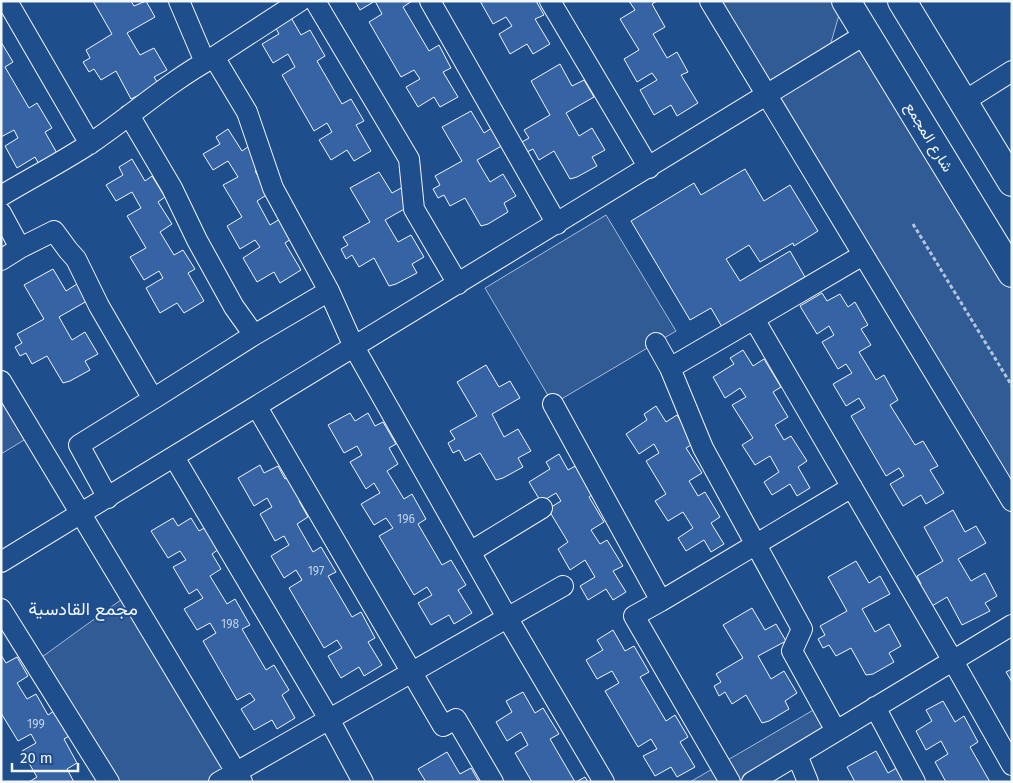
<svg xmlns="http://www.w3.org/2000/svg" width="1013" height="783" font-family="'Fira Sans',Vazirmatn,sans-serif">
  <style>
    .built { fill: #305b95; stroke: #a8bbd7 }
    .building { fill: #3563a3; stroke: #f2f6ff }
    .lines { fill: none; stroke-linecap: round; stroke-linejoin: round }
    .street-casing { stroke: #f2f6ff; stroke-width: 22 }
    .secondary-casing { stroke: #f2f6ff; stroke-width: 30 }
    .path { stroke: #b3c4dc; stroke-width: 3; stroke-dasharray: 4 2.5; stroke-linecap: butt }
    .street { stroke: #1f4e8c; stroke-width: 20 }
    .secondary { stroke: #1f4e8c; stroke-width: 28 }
    .labels { text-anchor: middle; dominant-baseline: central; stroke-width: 4; stroke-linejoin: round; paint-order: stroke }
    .number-label { font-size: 12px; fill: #c3d1e8 }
    .street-label { font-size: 15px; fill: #f2f6ff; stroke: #1f4e8c }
    .quarter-label { font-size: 18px; fill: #f2f6ff; stroke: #1f4e8c }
  </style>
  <rect width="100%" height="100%" fill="#1f4e8c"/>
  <path class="built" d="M711,1H843L828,53L866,34L1012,285V499Z
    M606,215L676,331L553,404L485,288Z
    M1,391L29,437L1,454Z
    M129,594L242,782H109L35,662Z
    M822,705L836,731L752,782H690Z"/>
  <path class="building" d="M93,1H131L134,6L146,1L155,17L127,33L140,55L154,48L167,70L154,77L159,85L131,99L116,71L101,80L94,69L89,72L83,62L90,58L86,50L112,34Z
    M355,1H375L360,10Z
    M375,1H412L403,7L429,51L439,45L451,68L443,72L458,97L440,107L434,97L418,107L406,87L420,79L414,70L401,77L369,22L382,14Z
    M480,1H536L544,15L535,19L550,44L533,54L527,44L510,54L499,34L512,26L506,17L493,24Z
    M629,1H657L652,4L665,27L653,34L667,58L677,52L688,72L681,75L698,103L677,116L671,105L654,115L640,90L657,80L652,73L637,82L624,59L639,50L620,19L635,10Z
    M289,14L301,35L310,30L325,56L317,61L342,104L351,99L364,121L356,125L371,151L354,161L347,150L331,160L319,140L332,132L327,123L314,131L282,75L295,67L288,54L273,63L262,44L279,34L273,23Z
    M1,42L13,62L5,67L29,108L37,103L52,128L45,132L58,155L40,166L35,157L17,168L5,146L18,138L14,130L1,137Z
    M560,64L572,86L584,80L594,97L566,113L579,136L592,128L605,150L592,157L597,166L577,177L570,179L554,151L539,160L533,149L527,152L522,142L529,138L524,130L550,115L531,81Z
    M471,111L484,133L495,126L505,144L477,160L490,182L503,174L516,196L504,203L508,212L488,224L481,226L465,198L450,206L444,195L438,198L433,189L440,185L435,176L462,161L442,127Z
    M228,129L242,151L249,146L262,167L255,171L268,194L257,201L270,225L280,219L291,239L285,243L301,270L280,283L274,272L257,282L243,258L260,247L255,240L240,249L227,226L242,217L223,185L238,177L228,161L213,170L203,154L220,144L216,137Z
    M132,159L145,181L152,176L165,197L158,202L172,224L160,232L174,255L183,250L195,269L188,273L204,301L184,313L177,303L160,313L146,288L163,278L159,271L144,280L130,257L146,248L127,216L141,208L132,192L116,201L106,185L123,175L119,167Z
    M745,169L764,201L790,185L818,231L794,246L793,243L760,262L749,245L726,259L740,281L790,251L805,277L722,327L711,308L690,320L631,221L694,183L701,195Z
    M379,172L392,193L403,187L413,204L385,220L398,242L411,235L424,257L412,264L417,273L396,284L389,286L374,258L359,267L352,255L346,259L341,249L348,245L343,237L370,222L350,188Z
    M53,269L66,291L77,284L87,301L59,317L72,340L85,332L98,354L85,361L90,370L70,381L63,383L47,356L32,364L26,353L20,356L15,347L22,343L17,334L44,319L24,285Z
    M822,293L827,301L840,294L848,307L855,302L868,325L861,329L871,345L859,352L876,380L884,375L898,400L890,405L915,445L923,441L938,466L930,470L944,493L926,504L921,495L903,506L890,484L904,476L899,468L886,476L851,416L865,408L859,398L846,406L833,384L852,373L846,364L838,369L822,342L834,335L829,326L817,334L800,306Z
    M743,350L753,366L764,359L781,387L773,392L788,417L775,425L784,440L791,436L807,461L798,467L810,488L797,496L790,484L772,495L764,482L779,472L770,456L755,465L742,445L753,438L732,405L746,397L740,388L725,398L713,377L734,364L730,358Z
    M486,365L499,387L510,381L520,398L492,414L504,437L518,429L531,451L518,458L523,467L503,478L496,480L480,453L465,461L459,450L453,453L448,443L455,439L450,431L477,416L457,382Z
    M656,406L666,422L677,415L694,443L686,448L702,473L689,481L698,496L705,492L720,517L711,523L724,544L711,552L704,540L686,551L678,538L693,528L683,512L668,521L655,501L666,494L646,461L659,453L654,444L639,454L626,434L647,420L644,414Z
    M350,413L355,421L368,413L375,426L383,422L396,444L389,448L398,464L387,471L404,499L412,494L426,519L418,524L442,565L451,560L466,585L458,590L472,613L454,624L449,615L431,625L418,603L432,595L427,587L414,595L379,536L393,528L386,518L374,525L361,504L380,493L374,483L366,489L350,462L362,455L357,446L344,453L328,425Z
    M559,454L568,470L579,464L596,492L589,497L604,522L591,530L600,544L607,540L623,566L613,571L626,592L613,600L606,589L588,600L580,586L595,577L585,560L570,570L558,549L568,542L548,509L561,501L556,493L541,502L529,482L550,469L546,462Z
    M260,465L264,473L278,466L285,479L293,474L306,497L299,501L308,517L297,524L313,552L321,547L336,572L328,576L352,617L361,612L375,638L368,642L382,665L364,676L359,667L341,678L328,656L342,648L337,640L324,648L289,588L302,580L296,570L284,578L271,556L289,545L284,536L275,541L260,514L272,507L267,498L254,506L238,478Z
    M953,510L965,532L976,526L986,543L958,559L971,581L985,573L997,596L985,603L990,611L962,625L947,597L932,606L914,588L921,584L917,576L943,561L924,527Z
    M173,518L178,526L191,518L199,531L206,527L219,549L212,554L221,569L210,576L227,604L235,599L250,625L242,629L266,670L274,665L289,690L282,695L295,718L277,729L272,720L254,730L241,709L255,700L250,693L237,700L203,641L216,633L210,623L197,630L184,609L203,598L197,589L189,594L173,567L186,560L180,551L168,558L151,531Z
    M856,561L869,583L880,576L890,594L862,609L875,632L889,624L901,646L889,653L894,662L873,674L866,675L851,648L836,656L829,645L823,648L818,639L825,635L820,626L847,611L828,577Z
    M752,608L765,630L776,624L786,641L758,656L771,679L784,671L797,693L785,701L789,709L769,721L762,723L746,695L732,704L725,692L719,696L714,686L721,682L716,674L743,658L723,625Z
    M613,630L625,651L634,646L649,672L640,677L666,721L675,715L688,737L680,742L695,767L677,777L671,767L655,776L643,756L657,749L651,739L638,747L605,691L619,683L612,671L597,679L586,660L603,650L597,640Z
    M1,655L6,663L17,657L28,676L17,683L27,699L36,694L48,715L57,709L71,735L64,739L77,763L67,769L74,782H29L37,777L22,751L36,743L31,734L18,741L1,713Z
    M1012,669V682L1006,672Z
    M523,692L535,713L543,708L559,734L550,739L575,782H532L515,753L528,745L521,732L507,741L496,722L512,712L506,701Z
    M943,701L955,722L964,716L978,742L970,747L990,782H946L935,762L948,754L941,741L926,750L916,731L932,721L926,710Z
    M876,751L888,773L900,766L909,782H855L847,767Z
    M447,752L460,774L471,768L479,782H426L418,769Z
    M585,777L588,782H576Z"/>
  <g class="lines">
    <g class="street-casing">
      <path id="street" d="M7,1L90,144
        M179,1L205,62
        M315,1L409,159L414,209L458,284
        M430,1L557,224
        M550,1L649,168
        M710,1L1012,501
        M214,57L300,1
        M963,102L1012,71
        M1,196C31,178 62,162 91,143C132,115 170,81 214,57L247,112L273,188L329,291L254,335L234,307L197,240L172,188L129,115
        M1,213L20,248
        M1,260L20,248L54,231L68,250L76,259L99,306L153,399L254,335
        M329,291L354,347L508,619L604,782
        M754,319L863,255
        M656,343L670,368L754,319L953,661L1012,765
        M670,368L703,448L802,629L792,651L836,731
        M1,381L242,782
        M553,404L661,601L634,616L730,782
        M257,407L443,726L456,719L493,782
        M174,457L329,719L363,782
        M108,498L79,445L153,399
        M470,552L542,508
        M1,562L866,34
        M661,601L852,487
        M1,609L109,782
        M875,707L915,782
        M797,755L808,782
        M219,782L563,586
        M752,782L1012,625"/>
    </g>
    <g class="secondary-casing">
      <path id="secondary" d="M846,1L1012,273
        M902,1L1012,182"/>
    </g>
    <path class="path" d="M913,224L1012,386"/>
    <use href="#street" class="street"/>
    <use href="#secondary" class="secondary"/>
  </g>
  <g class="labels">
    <g class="number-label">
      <text x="406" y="519">196</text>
      <text x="316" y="571">197</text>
      <text x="230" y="624">198</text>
      <text x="36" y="724">199</text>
    </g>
    <g class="street-label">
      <text transform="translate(929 137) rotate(59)">شارع المجمع</text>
    </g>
    <g class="quarter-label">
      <text x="83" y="609">مجمع القادسية</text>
    </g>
  </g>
  <rect width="1013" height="783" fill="none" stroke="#f2f6ff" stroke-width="5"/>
  <path d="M12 763v8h66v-8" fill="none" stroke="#f2f6ff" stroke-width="2.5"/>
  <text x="20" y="763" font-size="15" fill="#f2f6ff" stroke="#1f4e8c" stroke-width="4" paint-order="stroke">20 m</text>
</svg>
